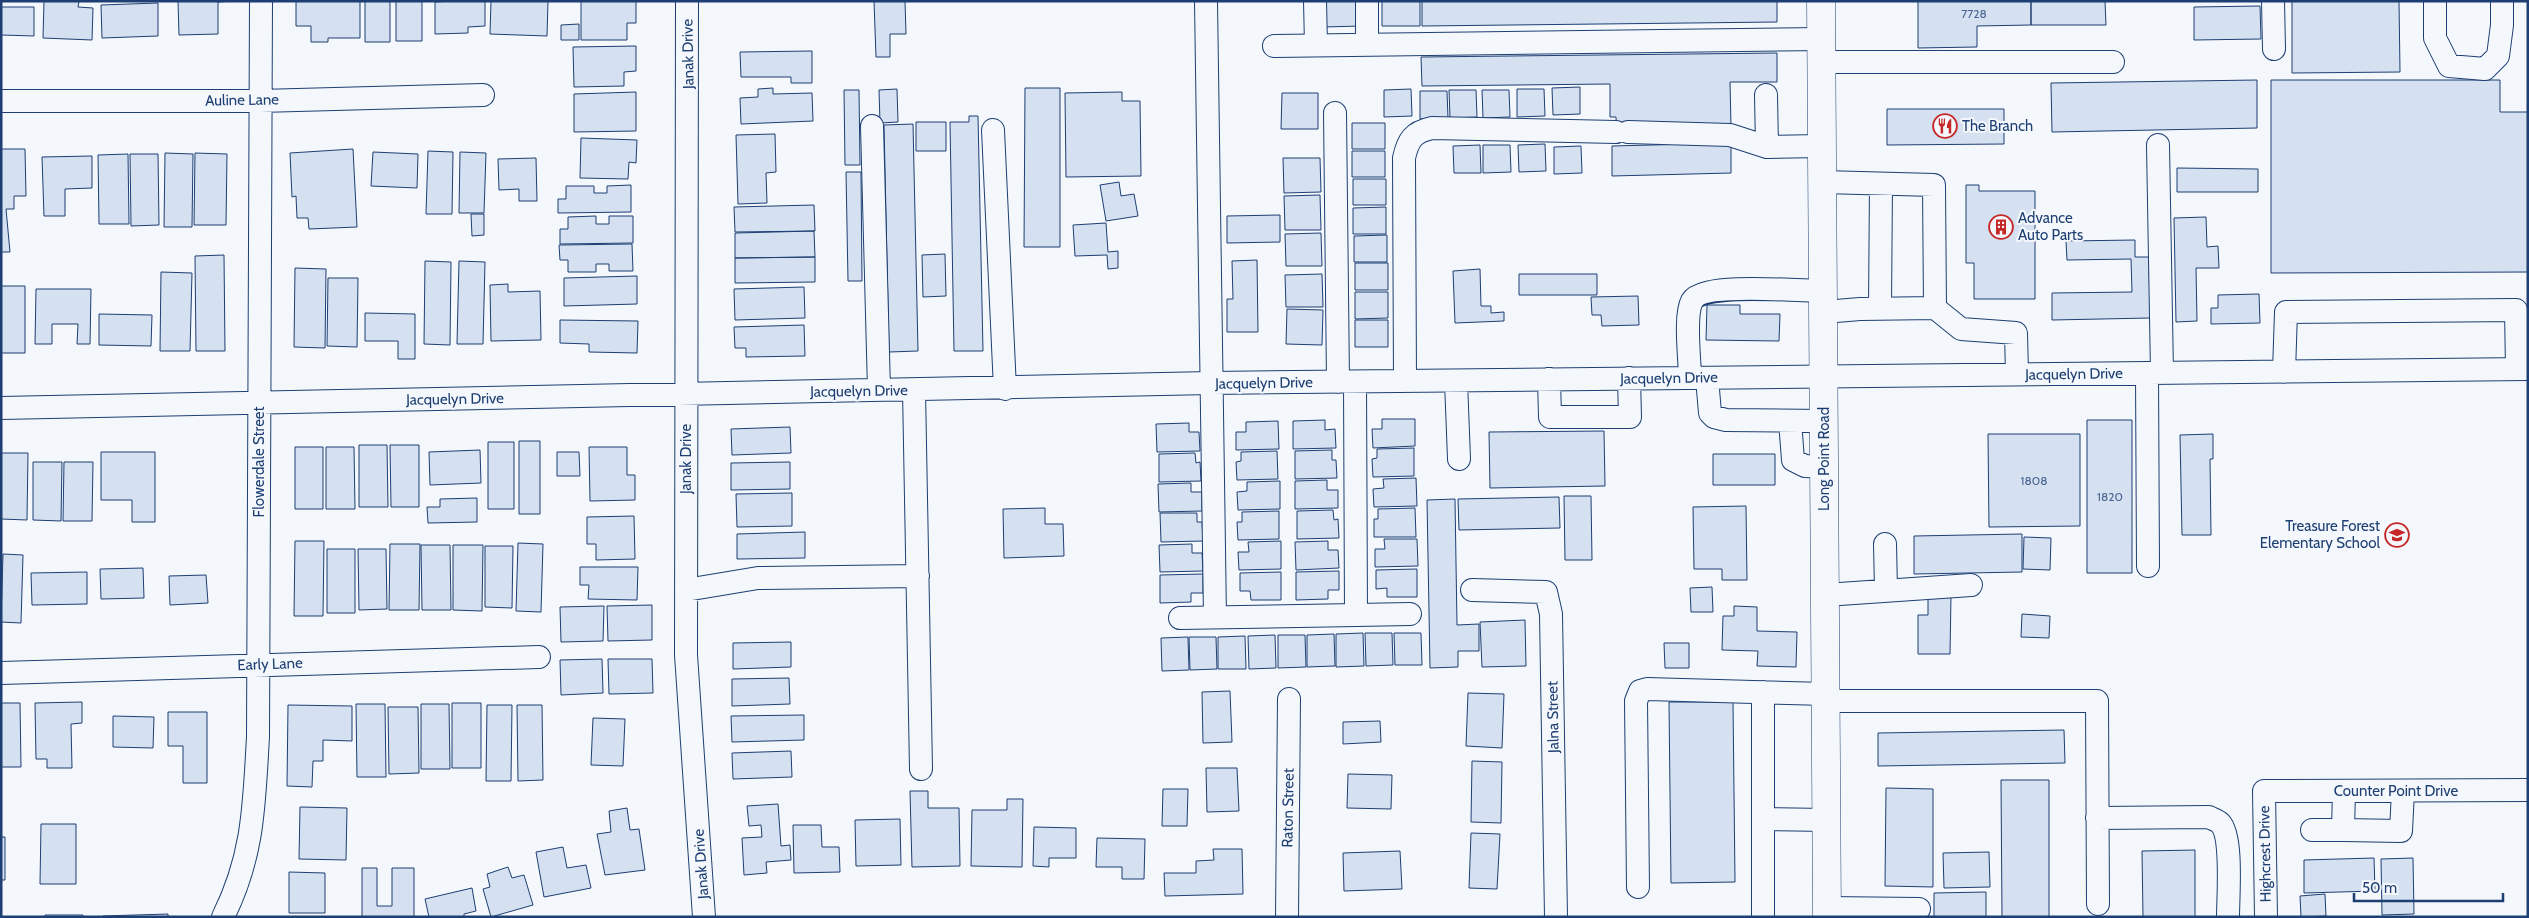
<svg xmlns="http://www.w3.org/2000/svg" width="2529" height="918" font-family="Cabin,sans-serif">
  <style>
    .building { fill: #d5e0f0; stroke: #1d3f73 }
    .lines { fill: none; stroke-linecap: round; stroke-linejoin: round }
    .minor-casing { stroke: #1d3f73; stroke-width: 24 }
    .major-casing { stroke: #1d3f73; stroke-width: 29 }
    .minor { stroke: #f4f7fb; stroke-width: 22 }
    .major { stroke: #f4f7fb; stroke-width: 28 }
    .labels { text-anchor: middle; dominant-baseline: central; stroke-width: 4; stroke-linejoin: round; paint-order: stroke }
    .number-label { font-size: 12px; fill: #4b6792 }
    .street-label { font-size: 15px; fill: #1d3f73; stroke: #f4f7fb }
    .poi-label { font-size: 15px; fill: #1d3f73; stroke: #f4f7fb; text-anchor: start }
  </style>
  <rect width="100%" height="100%" fill="#f4f7fb"/>
  <path class="building" d="M44,1H79L78,7L93,8L92,40L43,38Z
    M178,1H235L218,2V34L179,35Z
    M296,1H360V38H328V42H311V26H296Z
    M365,1H390V42H365Z
    M396,1H422V41H396Z
    M452,1H485V26L468,27V33L435,34V2Z
    M491,1H548L547,36L490,34Z
    M581,1H636V23H627V40H581Z
    M874,1H905L906,34H890V57H876Z
    M1323,1H1361V26L1324,27Z
    M1382,1H1420V26H1382Z
    M1422,1H1777V22L1422,26Z
    M1918,1H2031V25L1977,26V47L1918,48Z
    M2031,1H2105L2106,25H2031Z
    M2292,1H2399L2400,72L2292,73Z
    M158,3V36L102,38L101,5Z
    M2260,6L2261,39L2194,40V7Z
    M1,7H34V36L1,35Z
    M579,24V40H561V25Z
    M636,46V71L624,72V86L574,87L573,47Z
    M812,51V83H791V77H741L740,52Z
    M1777,53V82H1730L1731,127L1617,141L1616,117H1610V84L1422,86L1421,57Z
    M2257,80V128L2052,132L2051,83Z
    M2271,80H2500V112H2528V272L2271,273Z
    M1580,87V114L1553,115L1552,88Z
    M773,88V94L812,93L813,121L741,124L740,98L758,97V89Z
    M1025,88H1060V247H1024Z
    M897,89L898,122L880,123L879,90Z
    M1411,89L1412,116L1384,117V90Z
    M1517,89H1544L1545,116L1517,117Z
    M844,90H859L860,165H845Z
    M1449,90H1476L1477,117L1450,118Z
    M1482,90H1509L1510,117L1483,118Z
    M1420,91H1447L1448,118L1420,119Z
    M636,92V131L574,132V94Z
    M1122,92V101H1140L1141,176L1066,177L1065,93Z
    M1282,93H1318V129H1281Z
    M1887,109H2004V144L1887,145Z
    M969,116H978L983,351H954L950,122H969Z
    M916,122H946V151H916Z
    M1352,123H1385V149H1352Z
    M913,124L918,351L889,352L884,125Z
    M775,134L776,172L766,173L767,203L738,204L736,135Z
    M581,138L637,140L636,163L629,162L628,179L580,178Z
    M1731,143V173L1612,176V146Z
    M1545,144L1546,171L1519,172L1518,145Z
    M1480,145L1481,173H1454L1453,146Z
    M1483,145H1510L1511,172L1483,173Z
    M1581,146L1582,173L1554,174V147Z
    M1,149H25L26,196H14V209H6L10,252H1Z
    M353,149L357,227L309,229L308,218H297L296,196L292,197L290,153Z
    M428,151L453,152L452,214H426Z
    M1352,151H1385V177H1352Z
    M373,152L418,154L417,188L371,186Z
    M460,152L486,153L484,213H459Z
    M165,153L193,154L192,227H164Z
    M195,153L227,154L226,225H194Z
    M128,154L129,224H99L98,155Z
    M130,154H158L159,225L131,226Z
    M92,156V188L65,189V216H44L42,157Z
    M536,158L537,201H519V189L499,190L498,159Z
    M1283,158H1320L1321,192L1284,193Z
    M2177,168L2258,169V192H2177Z
    M846,172H861L862,281H848Z
    M1353,179H1386V205H1353Z
    M1119,182L1121,196L1134,194L1138,216L1106,221L1100,185Z
    M631,185V212L558,213V199H566V186H594V193H607V186Z
    M1966,185H1979V191H2035V299H1974V263H1966Z
    M1320,195L1321,230H1285L1284,196Z
    M814,205L815,231L735,232L734,207Z
    M1386,207V234H1353V208Z
    M471,214H484V235L472,236Z
    M1280,215V242L1227,243V216Z
    M596,216V224H609V216H633V243L560,244V229H568V217Z
    M2206,217L2207,247L2218,246L2219,268H2196L2197,321L2176,322L2174,218Z
    M1106,223L1108,252L1118,251V268L1108,269L1107,255L1075,256L1073,225Z
    M814,231L815,257L735,258V233Z
    M1321,233L1322,266H1286L1285,234Z
    M1387,235V262H1354V236Z
    M2135,240V257H2149L2150,318L2052,320V293L2132,292L2131,259L2067,260L2066,241Z
    M632,244L633,271H609V264H596V272H568V260H560L559,245Z
    M945,254L946,296L923,297L922,255Z
    M224,255L225,351H196L195,256Z
    M815,257V282L735,283V258Z
    M1257,260L1258,332H1227V299H1233L1232,261Z
    M425,261L451,262L450,345L424,344Z
    M459,261L485,262L483,344H457Z
    M1355,263H1388V290H1355Z
    M295,268L326,269L325,348L294,347Z
    M1480,269L1481,306H1491V313L1504,312V321L1455,323L1453,271Z
    M161,272L192,273L190,351H160Z
    M1322,274L1323,307H1286L1285,275Z
    M1519,274H1597V295H1519Z
    M637,276V304L564,306V278Z
    M328,278H358L357,347L327,346Z
    M508,284V292L540,291L541,340L491,341L490,285Z
    M1,286H25V353H1Z
    M804,287L805,318L735,320L734,289Z
    M36,289H91L90,344H77L78,324H52V344H35Z
    M1355,292H1388V318L1355,319Z
    M2259,294L2260,323L2211,324V308H2218V295Z
    M1638,296L1639,325L1602,326L1601,315H1592L1591,297Z
    M1707,305H1740V314H1780L1779,341L1706,340Z
    M1287,309L1323,310L1322,345L1286,344Z
    M365,313L415,314V359H398V341H365Z
    M99,314L152,315L151,346L99,345Z
    M560,320L638,321L637,353L589,352V344L560,343Z
    M1355,320H1388V347H1355Z
    M804,325L805,356L746,357V348H735L734,327Z
    M1382,419H1415V446L1373,448L1372,429H1382Z
    M1325,420V430L1335,429L1336,448L1293,449V421Z
    M2087,420H2132V573H2087Z
    M1278,421L1279,449L1236,450V432H1246V422Z
    M1189,423V432H1199L1200,451L1157,452L1156,424Z
    M790,427L791,453L732,455L731,429Z
    M1604,431L1605,486L1490,488L1489,432Z
    M1988,434H2080V526L1989,527Z
    M2213,434V459H2210L2211,535H2182L2180,435Z
    M519,441H540V514H519Z
    M488,442H514V509H488Z
    M359,445H387L388,507H359Z
    M390,445H419V507H391Z
    M295,447H323V509H295Z
    M326,447H354L355,509H326Z
    M589,447H627V475H635V500L590,501Z
    M1414,448V476L1373,477L1372,459L1377,458V449Z
    M480,450L481,483L430,485L429,452Z
    M1332,450V460H1336L1337,478L1295,479V451Z
    M1277,451L1278,479L1237,480L1236,462L1241,461V452Z
    M101,452H155V522H132V500H101Z
    M557,452H579L580,476H557Z
    M1,453H28L27,520L1,519Z
    M1195,453L1196,463L1200,462L1201,481L1159,482V454Z
    M1713,454H1775V485H1713Z
    M33,462H62L61,521L33,520Z
    M64,462H93L92,521H63Z
    M790,462V489L731,490V463Z
    M1416,478L1417,506L1374,507L1373,489L1384,488L1383,479Z
    M1327,480V490H1338V508L1295,509V481Z
    M1280,481V509L1238,510L1237,492L1247,491V482Z
    M1191,483V492H1202V511L1159,512L1158,484Z
    M792,493V526L737,527L736,494Z
    M1564,496H1591L1592,560H1565Z
    M1559,497L1560,528L1459,530L1458,499Z
    M477,498V522L428,523L427,507H440V499Z
    M1455,499L1457,625L1479,624V651H1458V667L1430,668L1427,500Z
    M1746,506L1747,580H1722V569H1694L1693,507Z
    M1045,508V524H1063L1064,556L1004,558L1003,509Z
    M1415,508L1416,537H1374V519H1378V509Z
    M1333,510L1334,520L1338,519L1339,538L1297,539V511Z
    M1279,511V539L1238,540L1237,522H1242V512Z
    M1160,513H1197V522H1202L1203,541L1161,542Z
    M634,516L635,559L596,560V544H587V517Z
    M805,532V558L737,559V534Z
    M2022,534V572L1914,574V536Z
    M2024,537L2051,538L2050,570L2023,569Z
    M1384,539H1417L1418,566L1375,567V549H1385Z
    M295,541H324L323,616H294Z
    M1281,541V569L1239,570L1238,552H1249L1248,542Z
    M1328,541V550H1338L1339,568L1296,570L1295,542Z
    M518,543L543,544L541,612L516,611Z
    M390,544H420L419,610H389Z
    M1192,544V553H1202L1203,571L1160,572L1159,545Z
    M421,545H450L451,610H422Z
    M453,545H483L482,611L453,610Z
    M485,546H513L512,608L485,607Z
    M327,549H355V613H327Z
    M358,549H386L387,609L359,610Z
    M3,554L23,555L21,623L1,622Z
    M580,567H638L637,600L588,599L589,585H580Z
    M143,568L144,598L101,599L100,569Z
    M1417,569V597H1387V588L1376,589V570Z
    M1339,571V590H1328V599L1296,600V572Z
    M87,572V604L32,605L31,573Z
    M1281,572V600H1251L1250,591H1240V573Z
    M1203,574V593H1191V602L1160,603V575Z
    M206,575L208,603L170,605L169,576Z
    M1712,587L1713,612H1691L1690,588Z
    M1928,595H1951L1950,654H1918V615H1928Z
    M652,605V640L608,641L607,606Z
    M604,606L603,641L561,642L560,607Z
    M1734,606L1757,607V631L1797,632L1796,667L1757,666L1758,651L1722,650L1723,616H1734Z
    M2022,614L2050,616L2049,638L2021,637Z
    M1525,620L1526,666L1482,667L1480,622Z
    M1363,633L1364,666L1336,667V634Z
    M1365,633H1392L1393,665L1366,666Z
    M1394,633H1421L1422,665H1395Z
    M1334,634L1335,666L1307,667V635Z
    M1275,635L1276,668L1249,669L1248,636Z
    M1278,635H1305L1306,667L1278,668Z
    M1245,636L1246,669H1218V637Z
    M1188,637L1189,670L1162,671L1161,638Z
    M1189,637H1216L1217,669L1190,670Z
    M791,642V667L733,669V643Z
    M1664,643H1689V668H1665Z
    M602,659L603,693L561,695L560,660Z
    M608,659H652L653,693L609,694Z
    M789,678L790,704L732,706V679Z
    M1230,691L1232,742L1203,743L1202,692Z
    M1468,693L1504,694L1502,748L1466,746Z
    M82,702V723L71,724L72,768H47V759H36L35,703Z
    M1669,702H1733L1735,882L1671,883Z
    M1,703H20L21,767H1Z
    M452,703H481V768H452Z
    M356,704H385L386,777H357Z
    M421,704H449L450,769H421Z
    M288,705L352,706V741L323,740V761H313L312,787L287,786Z
    M487,705H512L511,781H486Z
    M517,705H542L543,780L518,781Z
    M388,707H418L419,773L389,774Z
    M168,712H207V783H183V746H168Z
    M804,715V740L732,742L731,716Z
    M113,716L154,717L153,748L113,747Z
    M593,718L625,719L623,766L591,765Z
    M1380,721L1381,742L1343,744V722Z
    M2064,730L2065,763L1878,766V733Z
    M791,751L792,777L733,779L732,753Z
    M1472,761L1502,762L1501,823L1471,822Z
    M1206,768H1237L1239,811L1207,812Z
    M1348,774L1392,775L1391,809L1347,808Z
    M2001,780H2049V917H2002Z
    M1886,788L1933,789V887L1885,886Z
    M1163,789H1188L1187,826H1162Z
    M910,791H928V808H959L960,866L912,867Z
    M1007,799H1023L1022,867L971,866L972,810H1007Z
    M778,804L781,846L790,845L791,860L766,862L767,873L744,875L742,838L762,837L761,825L749,826L747,806Z
    M300,807L347,808L346,860L299,859Z
    M627,808L630,830L639,829L645,870L605,875L597,834L611,832L609,811Z
    M900,819L901,865L856,866L855,820Z
    M41,824H76V884H40Z
    M793,825H821L822,847H839L840,872L794,873Z
    M1034,827L1076,828V858H1049V867L1033,866Z
    M1471,833L1500,834L1497,889L1469,888Z
    M1,837H5V880H1Z
    M1097,838L1145,839L1144,879H1122V867H1096Z
    M563,847L567,868L586,865L591,888L544,897L536,852Z
    M1213,849H1242L1243,894L1165,896L1164,873H1196V861L1214,860Z
    M2195,850V917H2143L2142,851Z
    M1400,851L1402,889L1344,891L1343,853Z
    M1989,852L1990,887L1944,888L1943,853Z
    M2374,858L2375,891L2304,893V860Z
    M2413,858L2414,914L2382,915L2381,859Z
    M508,867L512,878L524,875L533,905L491,917L483,889L490,887L487,874Z
    M362,868H377V906H392V868H414V917H362Z
    M289,872L325,873V913H289Z
    M472,888L476,911L464,914V917H429L425,899Z
    M1986,892V917H1934V893Z
    M2325,894L2326,916L2301,917L2300,896Z
    M168,914V917H103V916Z
    M45,915H83V917H45Z"/>
  <g class="lines">
    <g class="minor-casing">
      <path id="minor" d="M687,1L686,655L704,917
        M1206,1L1215,617
        M1315,1L1316,45
        M1367,1V45
        M2273,1L2274,49
        M2435,1V38L2449,66L2485,69L2498,56L2502,25V1
        M1274,46L1822,39
        M1821,62H2113
        M1766,95L1767,147
        M1,101H260L483,95
        M1335,113L1338,382
        M872,126L879,390
        M993,130L1005,389
        M1628,132L1730,135L1767,147L1822,146
        M2158,145L2162,373
        M1823,182L1934,185L1935,308L1860,309L1824,312
        M1880,308L1881,184
        M1935,308L1961,329L2016,333L2017,374
        M2284,372L2286,312L2516,310L2517,369
        M2147,373L2148,566
        M1690,378C1690,360 1684,316 1692,301C1702,282 1800,291 1823,291
        M1707,378L1710,413L1714,417L1726,420L1824,421
        M1549,379L1550,417H1630L1629,378
        M1405,381L1404,158C1408,140 1413,132 1432,128L1616,132
        M1456,381L1459,459
        M914,390L921,769
        M1,408L1211,383L2528,369
        M1790,421L1793,460L1805,466L1825,467
        M1885,544L1886,590
        M686,590L758,578L918,576
        M1472,590L1546,592L1551,614L1556,917
        M1825,595L1971,585
        M1356,615L1410,614
        M1180,618L1356,615L1355,382
        M1,673L539,657
        M1763,692V917
        M1826,701H2097L2098,904
        M2344,791L2343,830L2401,831L2403,791
        M2097,818L2209,817C2212,819 2217,820 2220,823C2233,836 2228,897 2228,917
        M1763,819L1827,820
        M2312,830H2343
        M1638,887L1636,701L1640,691L1647,689L1826,694
        M1827,908L1919,909
        M223,917C254,855 254,804 258,737L261,1
        M1287,917L1289,699
        M2266,917L2264,791L2528,790"/>
    </g>
    <g class="major-casing">
      <path id="major" d="M1821,1L1827,917"/>
    </g>
    <use href="#minor" class="minor"/>
    <use href="#major" class="major"/>
  </g>
  <defs>
    <g id="restaurant-ring" transform="scale(1.25)"><circle r="9.5" fill="#f4f7fb" stroke="#c62828" stroke-width="1.5"/><path d="M-5-6h1v4h1v-4h1v4h1v-4h1v5L-1.5 .5V6h-2V.5L-5-1ZM5-6V6H3V1.5H1.5Q1.5-4 5-6Z" fill="#c62828"/></g>
    <g id="building-ring" transform="scale(1.25)"><circle r="9.5" fill="#f4f7fb" stroke="#c62828" stroke-width="1.5"/><path d="M-4-6H4V6H1V3H-1V6H-4ZM-2.5-4.3h1.7v1.8h-1.7ZM.8-4.3h1.7v1.8H.8ZM-2.5-1h1.7V.8h-1.7ZM.8-1h1.7V.8H.8Z" fill="#c62828"/></g>
    <g id="school-ring" transform="scale(1.25)"><circle r="9.5" fill="#f4f7fb" stroke="#c62828" stroke-width="1.5"/><path d="M0-5L7-2L0 1L-7-2ZM-4 1L0 2.5L4 1V4Q0 6-4 4Z" fill="#c62828"/></g>
  </defs>
  <g fill-rule="evenodd">
    <use href="#restaurant-ring" x="1945" y="126"/>
    <use href="#building-ring" x="2001" y="227"/>
    <use href="#school-ring" x="2397" y="535"/>
  </g>
  <g class="labels">
    <g class="number-label">
      <text x="1974" y="13">7728</text>
      <text x="2034" y="480">1808</text>
      <text x="2110" y="496">1820</text>
    </g>
    <g class="street-label">
      <text transform="translate(688 54) rotate(-91)">Janak Drive</text>
      <text transform="translate(242 100) rotate(-1)">Auline Lane</text>
      <text transform="translate(2074 374) rotate(-1)">Jacquelyn Drive</text>
      <text transform="translate(1669 378) rotate(-1)">Jacquelyn Drive</text>
      <text transform="translate(1264 383) rotate(-1)">Jacquelyn Drive</text>
      <text transform="translate(859 391) rotate(-1)">Jacquelyn Drive</text>
      <text transform="translate(455 399) rotate(-1)">Jacquelyn Drive</text>
      <text transform="translate(686 459) rotate(-90)">Janak Drive</text>
      <text transform="translate(1824 459) rotate(-90)">Long Point Road</text>
      <text transform="translate(259 462) rotate(-90)">Flowerdale Street</text>
      <text transform="translate(270 664) rotate(-2)">Early Lane</text>
      <text transform="translate(1553 717) rotate(-91)">Jalna Street</text>
      <text x="2396" y="791">Counter Point Drive</text>
      <text transform="translate(1288 808) rotate(-89)">Raton Street</text>
      <text transform="translate(2265 854) rotate(-91)">Highcrest Drive</text>
      <text transform="translate(701 864) rotate(-94)">Janak Drive</text>
    </g>
    <g class="poi-label">
      <text x="1962" y="126">The Branch</text>
      <text x="2018" y="218">Advance<tspan x="2018" dy="17">Auto Parts</tspan></text>
      <text x="2380" y="526" text-anchor="end">Treasure Forest<tspan x="2380" dy="17">Elementary School</tspan></text>
    </g>
  </g>
  <rect width="2529" height="918" fill="none" stroke="#1d3f73" stroke-width="5"/>
  <path d="M2354 893v8h149v-8" fill="none" stroke="#1d3f73" stroke-width="2.5"/>
  <text x="2362" y="893" font-size="15" fill="#1d3f73" stroke="#f4f7fb" stroke-width="4" paint-order="stroke">50 m</text>
</svg>
